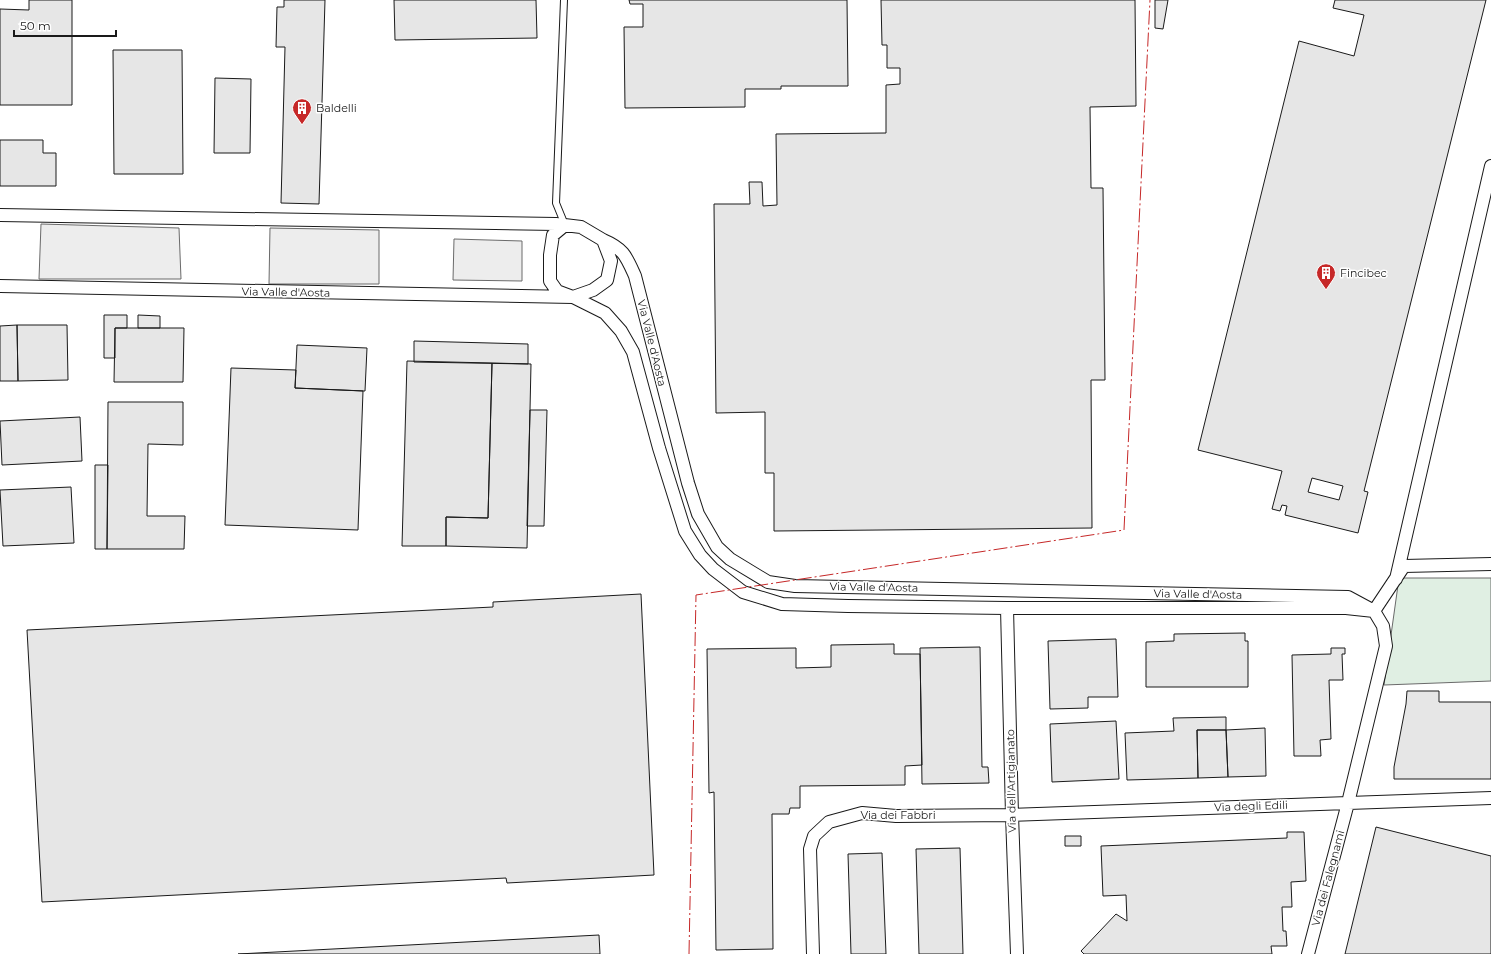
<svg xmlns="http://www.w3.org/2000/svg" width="1491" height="954" font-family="Montserrat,sans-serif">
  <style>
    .green { fill: #e0efe3; stroke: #6a6a6a }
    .parking { fill: #ededed; stroke: #6a6a6a }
    .building { fill: #e6e6e6; stroke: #1a1a1a; fill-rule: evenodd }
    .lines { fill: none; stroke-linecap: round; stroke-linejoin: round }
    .lane-casing { stroke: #1a1a1a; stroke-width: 8 }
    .street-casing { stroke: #1a1a1a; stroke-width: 14 }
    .lane { stroke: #fff; stroke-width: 6 }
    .street { stroke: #fff; stroke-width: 12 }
    .power { stroke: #c62828; stroke-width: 1; stroke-dasharray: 14 3 2 3; stroke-linecap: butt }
    .labels { text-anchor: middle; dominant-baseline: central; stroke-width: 3; stroke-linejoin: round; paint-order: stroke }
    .poi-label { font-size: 11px; fill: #1a1a1a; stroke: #fff; text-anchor: start }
    .street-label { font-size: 11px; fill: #1a1a1a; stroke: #fff }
  </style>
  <rect width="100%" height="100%" fill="#fff"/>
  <path class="green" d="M1399,578H1491V681L1384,685Z"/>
  <path class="parking" d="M41,224L179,228L181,279H39Z
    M270,228L379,230V284H269Z
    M454,239L522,241V281L453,280Z"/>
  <path class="building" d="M29,0H72V105H0V9L29,10Z
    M284,0H325L319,204L281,203L285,47H276L277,7H284Z
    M394,0H536L537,38L395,40Z
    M629,0H847L848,86H781V89H745V107L625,108L624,27H643V4H630Z
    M881,0H1135L1136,106L1090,107L1091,188H1103L1105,380H1091L1092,528L774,531V473H765V412L716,413L714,204H750L749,182H762L763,206L777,205L776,134L886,133V85L900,84V68H887V45H882Z
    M1155,0H1168L1163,29L1155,28Z
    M1335,0H1486L1364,491L1368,492L1358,533L1285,515L1287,506L1282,505L1280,511L1272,509L1282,471L1198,450L1299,41L1354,56L1364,15L1333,8ZM1312,478L1343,486L1339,500L1308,492Z
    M113,50H182L183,174H114Z
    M215,78L251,79L250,153H214Z
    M0,140H43V153H56V186H0Z
    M104,315H127V328H115V358H104Z
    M138,315L160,316V328H138Z
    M17,325L18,381H0V326Z
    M17,325H67L68,380L18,381Z
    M115,328H184L183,382H114Z
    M414,341L528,344V364L414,362Z
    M297,345L367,348L365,391L295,388Z
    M407,361L492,363L488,518L446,517V546H402Z
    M492,363L531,364L527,548L446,546V517L488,518Z
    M231,368L296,370L295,388L363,391L358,530L225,525Z
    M108,402H183V445L148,444L147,516H185L184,549H107Z
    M530,410H547L544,526H527Z
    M80,417L82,461L2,465L0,421Z
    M95,465H108L107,549H95Z
    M71,487L74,543L3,546L0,490Z
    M641,594L654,875L507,883L506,878L42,902L27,630L493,607V602Z
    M1245,633V641H1248V687H1146V642L1174,641V634Z
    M1116,639L1118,697H1088V708L1050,709L1048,641Z
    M894,644V654H920L922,765L905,766V785L800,786V808H790L789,814H772L773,949L716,950L714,792L709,793L707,649L796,648V668L831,667V645Z
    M980,647L982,767H988L989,783L922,784L920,648Z
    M1331,648H1345V654H1342L1343,680H1329L1331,739L1320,740L1321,756H1294L1292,655L1331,654Z
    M1407,691H1439V702H1491V779H1394V767L1406,704Z
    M1226,717V730H1197L1198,778L1127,780L1125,733L1174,731L1173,718Z
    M1116,721L1119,779L1052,782L1050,724Z
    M1265,728L1266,776L1228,777L1226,730Z
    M1197,730H1226L1228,777L1198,778Z
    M1376,827L1491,856V954H1345Z
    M1287,832H1304L1306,881L1291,882L1292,907H1282L1283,931H1286L1287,946H1271L1272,954H1084L1081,951L1116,914L1127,921L1126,895L1103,896L1101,846L1287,838Z
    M1065,836H1081V846H1065Z
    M960,848L963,954H919L916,849Z
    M882,853L886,954H851L848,854Z
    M599,935L600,954H238Z"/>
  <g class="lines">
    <g class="lane-casing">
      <path id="lane" d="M564,0L556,203L565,225"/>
    </g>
    <g class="street-casing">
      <path id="street" d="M0,215L556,224L581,227L603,240L611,261L607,280L593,290L573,297L557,291L550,281V255L553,235L565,225
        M603,240C624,249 626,256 635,276L688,483L698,514L717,547L730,559L768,582L795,586L1348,597L1374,611L1383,626L1386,646L1348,803L1308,954
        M0,286L573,297L605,313L621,331L633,352L659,448L685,531L700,555L713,569L743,592L782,604L848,606L1007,608H1346L1374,611
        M1396,579L1491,166
        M1007,608L1012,815L1017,954
        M1374,611L1404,566L1491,564
        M813,954L810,849L814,836L829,822L862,813L896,816L1012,815L1491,798"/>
    </g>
    <use href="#lane" class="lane"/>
    <use href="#street" class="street"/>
    <path class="power" d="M689,954L696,595L1124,530L1150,0"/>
  </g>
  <defs>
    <g id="building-pin" transform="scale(1)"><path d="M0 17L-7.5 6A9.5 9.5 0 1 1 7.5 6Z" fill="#c62828" stroke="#fff"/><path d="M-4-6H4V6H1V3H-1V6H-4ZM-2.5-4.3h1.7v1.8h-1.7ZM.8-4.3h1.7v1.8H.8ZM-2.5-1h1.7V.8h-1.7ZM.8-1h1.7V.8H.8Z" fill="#fff"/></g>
  </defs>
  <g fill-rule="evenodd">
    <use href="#building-pin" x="302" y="108"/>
    <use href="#building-pin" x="1326" y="273"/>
  </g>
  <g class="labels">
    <g class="poi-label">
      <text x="316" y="108">Baldelli</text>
      <text x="1340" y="273">Fincibec</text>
    </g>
    <g class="street-label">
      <text transform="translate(286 292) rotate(1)">Via Valle d'Aosta</text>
      <text transform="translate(652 343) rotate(76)">Via Valle d'Aosta</text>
      <text transform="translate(874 587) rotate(1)">Via Valle d'Aosta</text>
      <text transform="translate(1198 594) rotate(1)">Via Valle d'Aosta</text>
      <text transform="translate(1011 781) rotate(-91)">Via dell'Artigianato</text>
      <text transform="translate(1251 806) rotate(-2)">Via degli Edili</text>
      <text x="898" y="815">Via dei Fabbri</text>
      <text transform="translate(1328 878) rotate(-75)">Via dei Falegnami</text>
    </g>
  </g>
  <path d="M14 30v6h102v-6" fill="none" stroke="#1a1a1a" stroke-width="2"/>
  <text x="20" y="30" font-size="12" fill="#1a1a1a" stroke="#ffffff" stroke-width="3" paint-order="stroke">50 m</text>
</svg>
